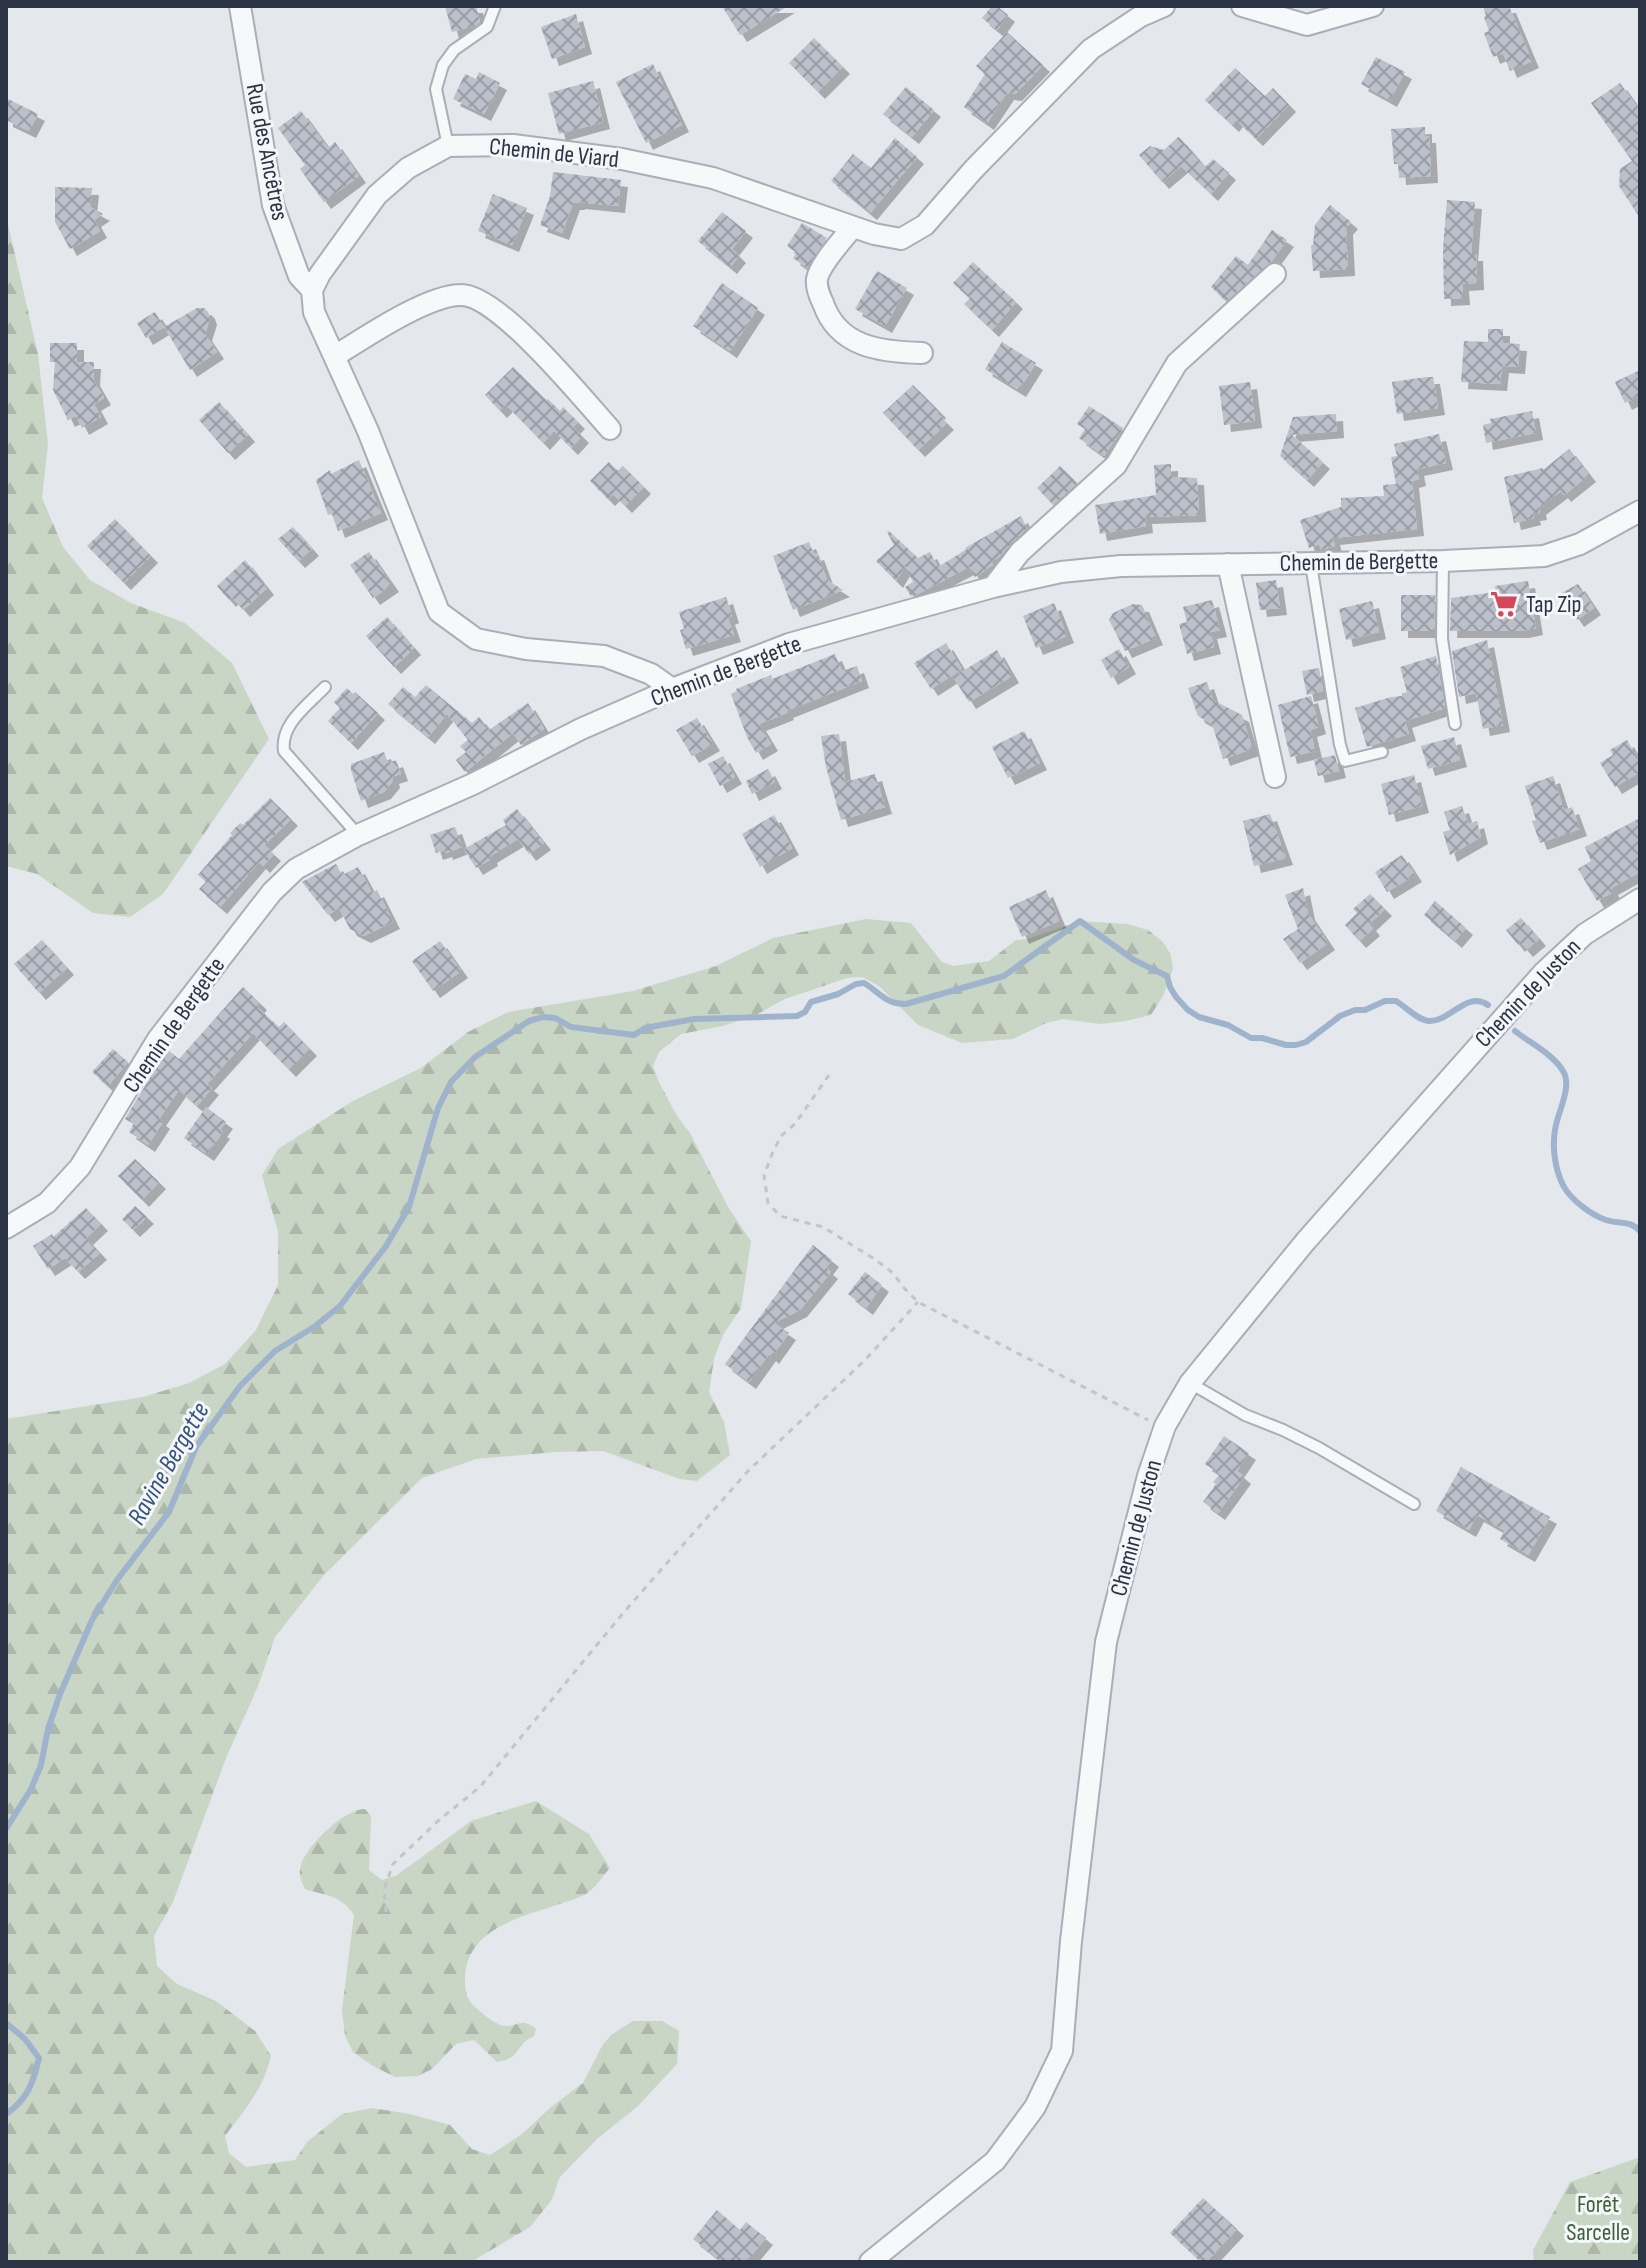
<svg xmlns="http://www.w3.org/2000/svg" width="1646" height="2268" font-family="'Sofia Sans Condensed',sans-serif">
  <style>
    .forest { fill: url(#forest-firs) }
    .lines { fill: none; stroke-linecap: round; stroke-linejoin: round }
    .stream { stroke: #9fb4cc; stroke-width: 6 }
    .building { fill: url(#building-cross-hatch); filter: url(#shadow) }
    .lane-casing { stroke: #a9aeb7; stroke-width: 14 }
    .street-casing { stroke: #a9aeb7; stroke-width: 24 }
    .path { stroke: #c2c5cb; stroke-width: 3; stroke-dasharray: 6 6; stroke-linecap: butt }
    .lane { stroke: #f7f8fa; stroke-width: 10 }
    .street { stroke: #f7f8fa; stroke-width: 20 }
    .labels { text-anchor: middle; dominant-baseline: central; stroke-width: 6; stroke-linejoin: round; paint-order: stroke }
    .street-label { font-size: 24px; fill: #2b3445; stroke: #f4f6f9 }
    .poi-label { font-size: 24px; fill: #2b3445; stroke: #f4f6f9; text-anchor: start }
    .park-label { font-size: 24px; fill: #3f6138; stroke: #f4f6f9 }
    .water-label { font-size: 26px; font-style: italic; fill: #34527a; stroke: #f4f6f9 }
  </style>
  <defs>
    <pattern id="forest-firs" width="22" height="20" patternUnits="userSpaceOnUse" patternTransform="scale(2)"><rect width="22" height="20" fill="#c9d6c5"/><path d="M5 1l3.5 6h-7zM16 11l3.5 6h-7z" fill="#adb8ab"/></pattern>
    <pattern id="building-cross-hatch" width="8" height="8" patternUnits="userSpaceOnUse" patternTransform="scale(2)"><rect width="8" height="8" fill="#bbc0ca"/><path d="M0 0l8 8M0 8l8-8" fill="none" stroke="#989da6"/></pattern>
    <filter id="shadow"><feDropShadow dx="7" dy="7" stdDeviation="0" flood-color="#0004"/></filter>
  </defs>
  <rect width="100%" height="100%" fill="#e4e7ec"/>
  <path class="forest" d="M6,216L38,354L48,444L42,498L63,547L90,580L131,603L185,623L232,663L269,739L163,894L130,917L93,913L37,874L6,866Z
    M866,919L911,923L942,962L953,966L989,961L1016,940L1028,939L1080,921L1127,924L1148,930L1163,942L1171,955L1173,969L1163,996L1151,1015L1126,1021L1100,1024L1063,1019L1046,1023L1013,1039L962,1043L918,1025L879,986L862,977L847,978L785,999L754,1016L723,1026L681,1034L659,1052L653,1066L659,1082L677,1116L690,1133L728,1207L751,1241L741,1308L723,1335L714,1359L709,1392L724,1422L730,1455L697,1481L680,1479L603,1451L556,1452L476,1459L422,1478L324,1575L275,1637L258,1686L226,1758L173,1902L154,1936L157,1966L177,1984L216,2001L255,2031L271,2056C263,2090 245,2109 225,2136L229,2153L246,2167L295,2160L307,2142L342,2114L372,2108L410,2114L450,2125L472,2149L490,2155L522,2134L551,2107L583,2083L602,2046L611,2035L633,2021H662L679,2031L677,2064L638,2106L597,2139L560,2177L551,2201L530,2227L471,2262H6V1419L143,1397L189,1383L225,1364L256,1330L278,1285V1232L262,1175L278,1149L353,1101L421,1068L468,1032L508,1012L633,991L716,966L773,938Z
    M536,1801L589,1834L610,1868C602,1877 594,1890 584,1895C543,1914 466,1919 465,1979C465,1990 466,1999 475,2007C482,2013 496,2026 507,2026C519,2026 521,2017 536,2029L534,2036C513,2046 523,2058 497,2062L474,2040L456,2044L432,2069L418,2076L395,2077L373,2066L353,2052L345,2036L342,2010L354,1915C340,1894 326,1896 305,1889C301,1881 298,1874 301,1865C307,1845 344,1809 365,1809L371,1816L369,1870L382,1880L397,1875L471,1821Z
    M1640,2157V2262H1534L1533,2250L1570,2182Z"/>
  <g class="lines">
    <path class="stream" d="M1515,1031C1530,1043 1553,1054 1563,1071C1573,1087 1557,1113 1555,1130C1552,1148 1555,1169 1563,1185C1570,1199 1591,1215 1606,1220C1618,1224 1630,1220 1640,1231
      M6,1829L31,1789L41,1765L48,1729L60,1694L92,1620L117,1580L169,1512L196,1447L240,1386L275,1351L314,1327L340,1306L386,1246L409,1207L438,1108L451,1082L475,1057L529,1021L543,1017L555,1018L571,1027L634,1035L645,1028L694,1019L797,1016L805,1012L811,1002L838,994L856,984L864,983C879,992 887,1005 906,1004L1004,976L1080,921L1134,960L1167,976L1170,987L1176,997L1188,1010L1199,1017L1228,1025L1251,1038H1262L1286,1045H1296L1306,1042L1340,1016L1355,1010H1365L1385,1001H1396C1406,1007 1417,1020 1429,1021C1450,1022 1467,990 1488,1005
      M6,2023L25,2039L39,2058C33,2083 28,2099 6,2114"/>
  </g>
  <path class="building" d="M445,6H476L480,22L475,26L452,32Z
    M722,6H788L740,35Z
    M992,6H997L1008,15L997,30L982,18Z
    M1483,6H1509L1532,61L1510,71L1503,53L1493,57L1484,33L1489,31L1484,17L1486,16Z
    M576,14L585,47L552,59L541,27Z
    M1007,32L1043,65L1015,94L1007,93L987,123L964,107L985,74L976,66Z
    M814,38L843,67L818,92L789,63Z
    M1376,57L1405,72L1390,100L1361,84Z
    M653,64L682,125L646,143L616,82Z
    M1235,68L1265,96L1273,88L1289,105L1256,139L1236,120L1232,125L1205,100Z
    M479,72L500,83L484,114L453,99L465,74L476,79Z
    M593,81L603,122L559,134L548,93Z
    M1620,83L1640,111V218L1619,186L1620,169L1632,161L1591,103Z
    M906,87L934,110L912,137L883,114Z
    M6,98L38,114L29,131L6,120Z
    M301,111L328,148L335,142L359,176L324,202L300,169L305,165L278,128Z
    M1425,127V136H1429L1431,176L1399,178L1398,164H1394L1391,129Z
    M1178,137L1180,138L1205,167L1213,159L1229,173L1211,194L1181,166L1162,182L1139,155L1150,146L1164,150Z
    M895,138L917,157L870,213L831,181L853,154L871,168Z
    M553,172L621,180L618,206L578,202V203H573L562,233L540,225L550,196Z
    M55,187L92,188L90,207L103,214L94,220L100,231L70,249L55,222Z
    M493,194L527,208L512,245L478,231Z
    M1447,200L1475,202L1471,254H1476L1477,283L1462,284L1463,298L1444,299L1443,248Z
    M1330,205L1351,222L1346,228L1348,269L1313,271L1311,245H1313L1315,225Z
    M722,212L746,231L732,249L739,256L730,267L698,241Z
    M802,223L827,238L807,268L793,258L797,253L787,246Z
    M1272,230L1287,240L1271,262L1226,301L1211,287L1236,256L1248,265Z
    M973,262L1016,302L992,330L964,304L970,298L953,283Z
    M877,271L907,288L885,326L855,309Z
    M722,283L758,308L730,351L693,326Z
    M197,308H204L208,312L210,318L205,334L217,352L190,370L164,327Z
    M155,312L164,327L146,338L137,323Z
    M1488,329H1503V343L1520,344L1518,367L1502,366L1500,384L1461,382L1464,341L1488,342Z
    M1002,342L1036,363L1019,390L985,369Z
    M50,343H77V362H94L93,379L104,398L94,404L101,417L82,428L76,416L68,420L53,390L55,362H50Z
    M513,367L546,400L548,399L560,411L563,407L578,422L573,427L582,436L571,448L554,431L543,443L506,405L500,411L485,395Z
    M1640,370V395L1625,403L1615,382Z
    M1426,377H1433L1438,408L1397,414L1392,382Z
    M1250,382L1255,421L1224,425L1219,386Z
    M913,385L939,411L937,413L947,423L918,450L883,413Z
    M219,402L248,435L228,453L199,420Z
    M1089,406L1123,428L1104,456L1079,438L1085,429L1077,424Z
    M1532,411L1536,433L1486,443L1483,425L1491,423L1490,419Z
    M1336,414L1337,431L1292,435L1323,462L1307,480L1280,456L1293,417Z
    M1439,434L1446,463L1417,469L1419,479L1412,481L1417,529L1333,538L1335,546L1321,550L1319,544L1309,548L1300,520L1341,507V498L1384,496L1383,485L1396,484L1391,457L1397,456L1394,444Z
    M1569,449L1589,475L1564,495L1561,491L1539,508L1540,513L1533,514L1534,518L1514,523L1504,477L1543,468V470Z
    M359,460L381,513L338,531L332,514L328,515L316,480L330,470L331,474Z
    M609,462L618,471L623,466L644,487L625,506L613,494L608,499L590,481Z
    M1171,464V477L1197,478L1199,515L1145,517L1146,526L1100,534L1095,505L1156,495L1154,465Z
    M1060,466L1077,483L1053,505L1037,488Z
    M1021,516L1027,528L1011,543L999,557L991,562L993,565L975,577L969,567L916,595L911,596L905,587L913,582L905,566L896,581L876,561L894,545L887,532L889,531L918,558L930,552L938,567L967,549L965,548Z
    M115,519L151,556L124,583L87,546Z
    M293,527L312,549L298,561L278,539Z
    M809,542L814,554L817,553L827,580L843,590L793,610L773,556Z
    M369,552L392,585L373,598L350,565Z
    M245,560L267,588L243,610L232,597L229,600L217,586Z
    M1276,580L1280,608L1260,610L1256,583Z
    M1528,581L1536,628L1522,631H1450L1451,598L1496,592L1495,586Z
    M1578,584L1594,608L1577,620L1560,594Z
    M1401,595H1435L1434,631H1401Z
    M726,597L732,616L728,618L734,635L686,649L680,630L684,629L679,612Z
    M1212,600L1220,630L1210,632L1214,647L1187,654L1179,624L1187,622L1183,607Z
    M1372,601L1379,632L1346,640L1339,609Z
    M1054,603L1067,636L1036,648L1023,616Z
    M1133,604L1142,605L1156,638L1125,651L1109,620L1113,613Z
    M387,617L414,648L394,667L366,636Z
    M1487,640L1503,725L1483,729L1476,693L1459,697L1452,651Z
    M946,643L962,669L931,689L914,663Z
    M1119,649L1129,667L1111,678L1101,660Z
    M997,650L1012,676L969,702L953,677Z
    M835,654L842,671L857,666L862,681L786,711L787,713L759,724L771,744L756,753L747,737L731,694L737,691L736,689L771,675L772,679Z
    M1436,656L1445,708L1405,721L1409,734L1367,747L1355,708L1391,697L1402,696V694L1407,692L1400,667Z
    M1319,668L1323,691L1307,695L1302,671Z
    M1207,682L1213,700L1242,715L1252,749L1223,759L1212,724L1198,716L1188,688Z
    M426,685L472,723L479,717L489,730L528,703L544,729L521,745L513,733L465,772L456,760L466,752L460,746L468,740L447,714L428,737L388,704L403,687L415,697Z
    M347,688L353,694L355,692L378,713L351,743L328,721L340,708L334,702Z
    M1311,696L1319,727L1310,730L1315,751L1290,757L1278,705Z
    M697,718L713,744L692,756L676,730Z
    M1024,731L1040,763L1008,778L992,747Z
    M839,734L845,782L875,774L885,807L841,820L826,767L821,736Z
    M1454,737L1460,760L1428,769L1421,746Z
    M1627,740L1640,762V772L1615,787L1600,763L1613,755L1610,750Z
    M384,752L388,763L396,760L401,774L392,777L393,781L384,792L361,801L351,770V764Z
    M1335,755L1339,771L1318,776L1314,760Z
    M723,756L735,777L720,786L708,764Z
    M768,769L775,782L752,794L746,781Z
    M1414,775L1422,806L1389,815L1381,784Z
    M1553,776L1564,810L1572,807L1580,829L1540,843L1532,821L1536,820L1525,786Z
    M270,798L291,819L264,845L274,854L263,866L259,862L220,907L199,889L206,882L198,875L232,835L230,833L240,823L243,825Z
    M1462,806L1468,824L1477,821L1481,837L1450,855L1443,832L1450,830L1444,812Z
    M517,809L544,843L529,854L518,839L490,856L491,859L476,868L464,849L506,825L503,820Z
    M1270,814L1286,858L1254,866L1243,821Z
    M774,815L792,848L760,867L742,834Z
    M1640,818V872L1611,888L1613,892L1597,901L1578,869L1591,861L1585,847Z
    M455,827L462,847L446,853L445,850L436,853L430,835Z
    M1402,855L1415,875L1387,892L1375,872Z
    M336,864L342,875L358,867L372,893L377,890L393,922L364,936L350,929L339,908L328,915L302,882Z
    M1303,888L1308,913L1328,943L1300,963L1283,939L1298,929L1285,895Z
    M1046,890L1059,921L1022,937L1009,907Z
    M1370,894L1385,909L1369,924L1373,929L1359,941L1345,925L1357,913L1353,909Z
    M1435,901L1466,928L1455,941L1424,915Z
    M1521,918L1539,939L1526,950L1520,943L1518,945L1506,930Z
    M42,940L67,968L39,993L14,964Z
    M440,941L461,971L433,991L412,961Z
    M243,987L260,1003L257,1007L279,1027L284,1022L310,1049L289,1070L253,1033L207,1084L212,1088L197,1106L179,1090L159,1119L163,1122L148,1145L129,1132L134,1124L125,1119L160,1061L169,1051L179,1059Z
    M113,1049L128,1062L108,1086L92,1072Z
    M206,1107L226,1122L220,1130L223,1132L207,1154L184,1138Z
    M135,1159L159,1182L142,1200L118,1176Z
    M135,1206L147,1217L133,1230L122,1219Z
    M86,1208L101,1224L86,1238L100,1253L78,1272L65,1258L48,1269L33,1246L52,1234L53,1237Z
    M813,1245L832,1260L826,1268L831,1272L800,1310L774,1323L789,1333L772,1357L769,1354L749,1382L725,1364Z
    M865,1272L882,1285L866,1308L848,1294Z
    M1224,1436L1249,1453L1237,1471L1244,1477L1218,1513L1203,1502L1216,1484L1213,1482L1220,1474L1205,1464Z
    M1461,1467L1550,1517L1528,1555L1500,1539L1505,1531L1477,1515L1469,1530L1436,1511Z
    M1203,2198L1237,2229L1206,2262H1201L1170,2233Z
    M717,2210L740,2230L746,2222L766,2238L746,2262H722L693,2239Z"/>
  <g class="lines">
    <g class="lane-casing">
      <path id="lane" d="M448,146L436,89L443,65L454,50L487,27L495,6
        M1443,561L1442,639L1455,724
        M1311,564L1340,745L1345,761L1382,752
        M325,687C308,705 280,724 284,751L358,835
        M1190,1383L1245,1415L1283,1430L1319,1448L1414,1504"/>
    </g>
    <g class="street-casing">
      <path id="street" d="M240,6L273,205L299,276L312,290
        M1242,6L1307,25L1373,6
        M853,227C843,239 820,264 817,279C816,286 820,297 823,303C838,347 880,352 922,353
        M335,356C364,338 427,295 461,295C498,294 584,400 610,429
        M1228,564L1275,777
        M993,587L1020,552L1116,465L1177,363L1275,274
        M672,689L651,674L604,656L526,649L476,639L439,612L368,431L314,312L312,290L320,274L377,195L408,168L448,146L513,145L622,159L713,178L874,234L901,239L925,225L973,170L1091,49L1141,16L1164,6
        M6,1228L47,1203L80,1167L158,1039L272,892L296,869L358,835L473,784L581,729L672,689L789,644L993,587L1061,572L1121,566L1443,561L1544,556L1580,544L1640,511
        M870,2262L995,2161L1035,2107L1062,2051L1071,1941L1106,1642L1148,1476L1165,1426L1190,1383L1305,1242L1544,972L1585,934L1640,899"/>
    </g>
    <path class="path" d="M829,1075L795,1124L781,1136L772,1154L764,1176L768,1203L780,1216L823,1227L876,1260L893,1273L904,1288L918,1302L1148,1420
      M386,1912L384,1890L393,1864L439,1820L480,1787L624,1612L748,1471L865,1360L918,1302"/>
    <use href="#lane" class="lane"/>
    <use href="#street" class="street"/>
  </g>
  <defs>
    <g id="supermarket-bare" transform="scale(2.16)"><path d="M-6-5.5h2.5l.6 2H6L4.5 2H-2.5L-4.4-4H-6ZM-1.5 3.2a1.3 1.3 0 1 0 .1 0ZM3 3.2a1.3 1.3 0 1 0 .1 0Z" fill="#d1495b" stroke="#f4f6f9" stroke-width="2.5" paint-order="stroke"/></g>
  </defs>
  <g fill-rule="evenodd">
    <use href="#supermarket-bare" x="1504" y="604"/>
  </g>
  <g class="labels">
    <g class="street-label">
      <text transform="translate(267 152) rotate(79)">Rue des Ancêtres</text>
      <text transform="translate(554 153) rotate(6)">Chemin de Viard</text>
      <text transform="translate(1359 562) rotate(-1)">Chemin de Bergette</text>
      <text transform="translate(726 671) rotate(-21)">Chemin de Bergette</text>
      <text transform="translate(1528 993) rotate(-46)">Chemin de Juston</text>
      <text transform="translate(174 1025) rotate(-55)">Chemin de Bergette</text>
      <text transform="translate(1136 1528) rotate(-75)">Chemin de Juston</text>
    </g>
    <g class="poi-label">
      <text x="1526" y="604">Tap Zip</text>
    </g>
    <g class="park-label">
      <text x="1598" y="2204">Forêt<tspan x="1598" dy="28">Sarcelle</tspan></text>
    </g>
    <g class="water-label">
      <text transform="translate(169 1464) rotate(-60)">Ravine Bergette</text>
    </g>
  </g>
  <rect width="1646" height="2268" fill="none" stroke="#2b3445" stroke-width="16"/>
</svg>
